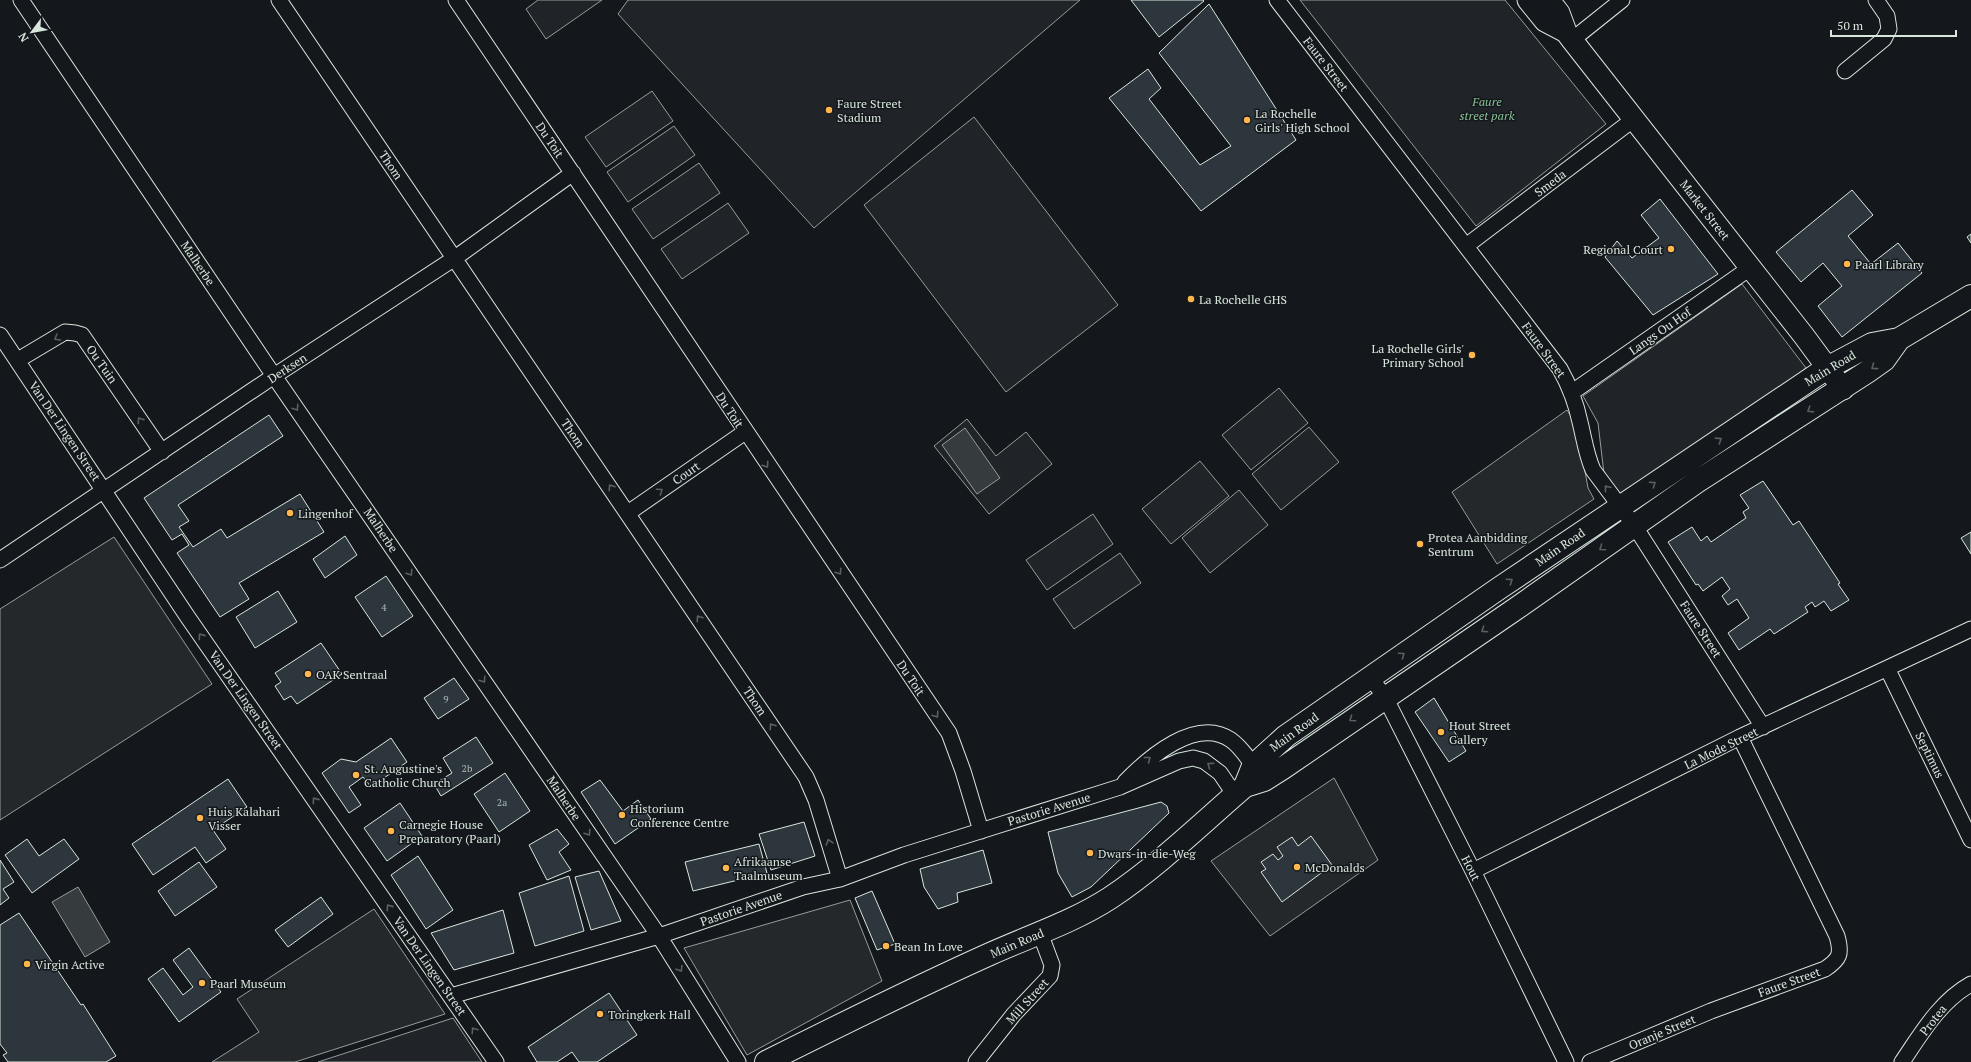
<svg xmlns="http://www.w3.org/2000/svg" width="1971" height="1062" font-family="'PT Serif',serif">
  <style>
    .green { fill: #202428; stroke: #939e99 }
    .parking { fill: #24282b; stroke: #939e99 }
    .water { fill: #363b3e; stroke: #939e99 }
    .building { fill: #2c363c; stroke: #d8e6dc }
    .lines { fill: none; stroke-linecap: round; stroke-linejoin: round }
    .street-casing { stroke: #d8e6dc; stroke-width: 17 }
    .secondary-casing { stroke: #d8e6dc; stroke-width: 23 }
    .primary-casing { stroke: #d8e6dc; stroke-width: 24 }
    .street { stroke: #14181c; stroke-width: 15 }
    .secondary { stroke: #14181c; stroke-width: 21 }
    .primary { stroke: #14181c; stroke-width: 22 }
    .oneway { stroke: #59605f }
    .poi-dot { fill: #ffb74d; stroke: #14181c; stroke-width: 1.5 }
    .labels { text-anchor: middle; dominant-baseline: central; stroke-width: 3; stroke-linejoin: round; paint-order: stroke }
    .number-label { font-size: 10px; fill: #adbab4 }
    .street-label { font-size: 12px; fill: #d8e6dc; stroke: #14181c }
    .park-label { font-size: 12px; font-style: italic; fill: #8ac095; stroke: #14181c }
    .poi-label { font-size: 12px; fill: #d8e6dc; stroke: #14181c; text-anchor: start }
  </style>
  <rect width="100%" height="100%" fill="#14181c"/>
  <path class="green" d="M538,0H602L546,39L526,9Z
    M628,0H1080L814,228L618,14Z
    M1300,0H1505L1606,124L1476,226Z
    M652,91L673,121L606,167L585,137Z
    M974,117L1118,305L1006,392L864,205Z
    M674,126L695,155L628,202L607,172Z
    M699,163L720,193L653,239L632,209Z
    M728,203L749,233L682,279L661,249Z
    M1742,284L1806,368L1621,504L1605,482L1598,423L1583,396Z
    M1279,388L1308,423L1251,470L1222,435Z
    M967,419L996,456L1026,432L1052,464L989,514L934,446Z
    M1309,427L1339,462L1281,510L1252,474Z
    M1200,461L1229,496L1171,544L1142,509Z
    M1239,490L1268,525L1210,573L1182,538Z
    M1093,514L1113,544L1047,590L1026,560Z
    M1120,553L1141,583L1074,629L1053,599Z
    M453,1018L482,1062H318Z"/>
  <path class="parking" d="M1567,410L1577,426L1588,488L1594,499L1497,564L1452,492Z
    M114,537L212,684L0,820V609Z
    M1334,778L1378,860L1270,936L1211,861Z
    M850,900L882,981L747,1055L684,948Z
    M374,909L445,1014L295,1062H212L259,1032L237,999Z"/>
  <path class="water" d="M965,428L1000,478L977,494L942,445Z
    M78,887L110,942L85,957L52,902Z"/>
  <path class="building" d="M1131,0H1203L1204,1L1159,37Z
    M1209,4L1296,140L1201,211L1109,98L1148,69L1161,88L1149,99L1200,165L1231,146L1159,53Z
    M1852,190L1873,215L1848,236L1871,264L1898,243L1922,273L1842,337L1818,306L1842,286L1823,263L1801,282L1776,252Z
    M1660,199L1718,274L1653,315L1605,257L1617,241L1632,258L1659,238L1641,215Z
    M1971,234V243L1967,237Z
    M269,415L283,436L178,505L189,521L179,527L193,547L221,529L227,538L300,494L324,532L239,583L249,599L220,617L177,553L189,545L182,534L172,540L144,498Z
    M1763,481L1793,525L1799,521L1840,583L1838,584L1849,600L1831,611L1824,601L1815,607L1812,602L1805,607L1808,612L1774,634L1770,629L1739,650L1728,633L1749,618L1737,599L1728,605L1722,596L1730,589L1722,577L1703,591L1698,584L1696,585L1668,542L1692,527L1701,541L1707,536L1711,542L1746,518L1743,512L1749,508L1740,495Z
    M1971,532V554L1961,538Z
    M345,536L357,555L325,578L313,559Z
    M386,576L413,616L382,637L355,597Z
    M278,591L297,622L255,648L236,617Z
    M321,643L342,674L297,704L291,696L284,700L275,686L281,682L275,673Z
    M454,678L469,699L438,719L424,698Z
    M1434,698L1466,751L1449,762L1415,712Z
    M476,737L493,763L441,796L434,784L452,773L443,758Z
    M391,738L407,762L371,787L363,777L349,787L361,805L349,813L322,773L341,759L356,762Z
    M505,773L530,811L499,832L474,794Z
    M228,779L247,807L213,830L226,849L206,863L195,847L153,875L132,844Z
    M600,780L623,811L638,800L651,819L615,844L581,792Z
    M1161,802L1167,806L1169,813L1091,887L1072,897L1058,873L1048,832Z
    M400,803L422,836L387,861L364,828Z
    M804,822L815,856L771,870L759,834Z
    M557,829L569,844L559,852L571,870L547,880L529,845Z
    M1311,836L1332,865L1282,902L1261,872L1266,869L1261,862L1273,854L1278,860L1283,856L1277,847L1292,837L1298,846Z
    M27,839L39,856L64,839L79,859L32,893L5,855Z
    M759,844L767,873L693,891L685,862Z
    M983,850L992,883L957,893L958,902L938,909L924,887L920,869Z
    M418,856L453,910L426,929L391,875Z
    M0,860L14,882L3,889L9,898L0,905Z
    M199,862L217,887L175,916L158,891Z
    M599,871L621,921L591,930L575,877Z
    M569,876L584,931L535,946L519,893Z
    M872,891L895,944L877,950L855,898Z
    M321,897L333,914L288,947L275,930Z
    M503,910L514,953L454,970L431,933Z
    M19,913L81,1005L83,1004L116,1056L106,1062H8L3,1055L7,1053L0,1044V925Z
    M189,948L221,992L179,1022L148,979L163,968L183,995L193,987L173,960Z
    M609,993L637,1035L597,1062H579L572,1052L557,1062H537L528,1047Z"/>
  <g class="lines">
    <g class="street-casing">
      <path id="street" d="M21,0L274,376L659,936L738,1062
        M279,0L806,777L816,800L840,879
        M456,0C621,244 783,490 949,733L963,771L981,831
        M1277,0L1560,369C1569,385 1576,403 1580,422C1584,438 1586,454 1593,470L1634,525L1763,727
        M1572,40L1622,0
        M1845,71L1884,39L1889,29L1887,16L1876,0
        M1466,246L1634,119
        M0,335L187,616L496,1062
        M18,360L65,332L75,333L82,335L162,452
        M1571,393L1750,268
        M628,513L745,432
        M0,560L274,376L455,258L573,173
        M1888,670L1971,840
        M1370,677L1385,697L1473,871L1566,1062
        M1125,782C1148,758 1196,716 1231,740C1242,748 1250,761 1258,773
        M1473,871L1740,737L1971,629
        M451,996L659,936L803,887L840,879L904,855L1120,787L1179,761L1193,758L1204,761L1220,773L1235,795
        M976,1062L1014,1014L1050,976L1052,965L1040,933
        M1590,1062L1711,1011L1825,969C1840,959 1842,954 1837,936L1740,737
        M1902,1062C1921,1034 1940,1001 1971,984"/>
    </g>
    <g class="secondary-casing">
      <path id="secondary" d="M1528,0L1545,21L1566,32
        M1549,0L1559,13L1566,32L1572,40L1804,336L1843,389"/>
    </g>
    <g class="primary-casing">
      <path id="primary" d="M1245,786L1253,766L1286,736L1498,589L1827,368L1872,344L1899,339L1971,296
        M766,1062C840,1025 914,988 990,954C1030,936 1073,922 1110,898C1158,866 1201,824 1245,786L1264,780L1283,768L1514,610L1698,481L1867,372L1884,360L1899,339"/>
    </g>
    <use href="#street" class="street"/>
    <use href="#secondary" class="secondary"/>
    <use href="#primary" class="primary"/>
  </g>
  <defs><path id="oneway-chevron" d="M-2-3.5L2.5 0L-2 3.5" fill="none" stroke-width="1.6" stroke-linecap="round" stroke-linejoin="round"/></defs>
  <g class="oneway">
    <use href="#oneway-chevron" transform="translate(57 338) rotate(149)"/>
    <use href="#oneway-chevron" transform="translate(1874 367) rotate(144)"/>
    <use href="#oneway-chevron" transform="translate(296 408) rotate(56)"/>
    <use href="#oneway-chevron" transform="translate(1810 410) rotate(148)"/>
    <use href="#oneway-chevron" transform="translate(140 420) rotate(-125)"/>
    <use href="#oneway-chevron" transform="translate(1719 440) rotate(-33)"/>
    <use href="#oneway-chevron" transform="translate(766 465) rotate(56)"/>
    <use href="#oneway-chevron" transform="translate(1653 484) rotate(-34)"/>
    <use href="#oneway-chevron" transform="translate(611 487) rotate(-124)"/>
    <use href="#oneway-chevron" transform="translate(1607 488) rotate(-128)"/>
    <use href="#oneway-chevron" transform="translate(660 491) rotate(-35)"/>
    <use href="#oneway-chevron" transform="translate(1602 548) rotate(145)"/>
    <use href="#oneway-chevron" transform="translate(839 572) rotate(56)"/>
    <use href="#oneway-chevron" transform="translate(410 573) rotate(56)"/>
    <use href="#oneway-chevron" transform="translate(1510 581) rotate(-34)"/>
    <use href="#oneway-chevron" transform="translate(699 618) rotate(-124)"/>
    <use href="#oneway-chevron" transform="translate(1484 630) rotate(146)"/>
    <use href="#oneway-chevron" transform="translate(201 636) rotate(-125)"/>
    <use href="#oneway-chevron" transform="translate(1402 655) rotate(-35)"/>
    <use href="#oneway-chevron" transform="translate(483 680) rotate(56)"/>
    <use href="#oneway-chevron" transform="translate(936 715) rotate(56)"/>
    <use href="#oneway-chevron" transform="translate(1352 719) rotate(145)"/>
    <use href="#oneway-chevron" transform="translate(772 726) rotate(-124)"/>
    <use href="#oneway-chevron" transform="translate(1148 759) rotate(-38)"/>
    <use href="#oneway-chevron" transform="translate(1210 765) rotate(-144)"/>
    <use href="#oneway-chevron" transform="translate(315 800) rotate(-125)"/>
    <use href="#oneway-chevron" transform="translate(588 833) rotate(56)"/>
    <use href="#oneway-chevron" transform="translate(829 842) rotate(-107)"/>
    <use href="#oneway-chevron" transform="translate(389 907) rotate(-125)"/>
    <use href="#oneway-chevron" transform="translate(680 969) rotate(58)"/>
    <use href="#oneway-chevron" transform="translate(474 1030) rotate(-124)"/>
  </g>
  <g class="poi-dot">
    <circle cx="829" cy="110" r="4"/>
    <circle cx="1247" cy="120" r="4"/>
    <circle cx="1671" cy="249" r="4"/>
    <circle cx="1847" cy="264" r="4"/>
    <circle cx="1191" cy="299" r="4"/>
    <circle cx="1472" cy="355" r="4"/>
    <circle cx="290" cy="513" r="4"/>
    <circle cx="1420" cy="544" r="4"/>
    <circle cx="308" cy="674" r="4"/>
    <circle cx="1441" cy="732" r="4"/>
    <circle cx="356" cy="775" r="4"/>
    <circle cx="622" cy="815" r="4"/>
    <circle cx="200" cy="818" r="4"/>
    <circle cx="391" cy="831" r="4"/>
    <circle cx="1090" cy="853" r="4"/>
    <circle cx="1297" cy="867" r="4"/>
    <circle cx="726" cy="868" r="4"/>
    <circle cx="886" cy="946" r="4"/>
    <circle cx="27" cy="964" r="4"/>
    <circle cx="202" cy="983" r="4"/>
    <circle cx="600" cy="1014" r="4"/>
  </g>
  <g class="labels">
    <g class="number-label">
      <text x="384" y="607">4</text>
      <text x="446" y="699">9</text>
      <text x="467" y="768">2b</text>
      <text x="502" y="802">2a</text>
    </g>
    <g class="street-label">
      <text transform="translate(1326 64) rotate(52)">Faure Street</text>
      <text transform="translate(550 140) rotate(56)">Du Toit</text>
      <text transform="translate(391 165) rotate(56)">Thom</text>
      <text transform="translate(1550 183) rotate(-37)">Smeda</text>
      <text transform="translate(1705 210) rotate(52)">Market Street</text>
      <text transform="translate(198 263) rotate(56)">Malherbe</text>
      <text transform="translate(1660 331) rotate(-35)">Langs Ou Hof</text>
      <text transform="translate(1544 350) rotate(54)">Faure Street</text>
      <text transform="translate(102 364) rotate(55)">Ou Tuin</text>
      <text transform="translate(287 368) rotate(-33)">Derksen</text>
      <text transform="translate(1830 368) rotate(-31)">Main Road</text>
      <text transform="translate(730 410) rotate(57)">Du Toit</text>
      <text transform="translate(65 431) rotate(56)">Van Der Lingen Street</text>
      <text transform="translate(573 433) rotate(56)">Thom</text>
      <text transform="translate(686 473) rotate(-35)">Court</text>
      <text transform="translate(381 530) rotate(56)">Malherbe</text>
      <text transform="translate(1560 547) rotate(-34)">Main Road</text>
      <text transform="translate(1701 629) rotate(57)">Faure Street</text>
      <text transform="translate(911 678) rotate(56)">Du Toit</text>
      <text transform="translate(246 700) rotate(55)">Van Der Lingen Street</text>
      <text transform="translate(755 701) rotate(56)">Thom</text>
      <text transform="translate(1294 732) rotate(-36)">Main Road</text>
      <text transform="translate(1721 748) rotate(-26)">La Mode Street</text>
      <text transform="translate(1930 755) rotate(64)">Septimus</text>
      <text transform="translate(564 798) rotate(56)">Malherbe</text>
      <text transform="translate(1049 809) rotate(-17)">Pastorie Avenue</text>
      <text transform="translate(1471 868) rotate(63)">Hout</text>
      <text transform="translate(741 908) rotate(-19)">Pastorie Avenue</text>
      <text transform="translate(1017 943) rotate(-23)">Main Road</text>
      <text transform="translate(430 966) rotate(55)">Van Der Lingen Street</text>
      <text transform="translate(1789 982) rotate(-20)">Faure Street</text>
      <text transform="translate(1027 1001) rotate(-48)">Mill Street</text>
      <text transform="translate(1933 1020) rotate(-52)">Protea</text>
      <text transform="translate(1662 1032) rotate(-23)">Oranje Street</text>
    </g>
    <g class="park-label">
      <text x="1487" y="101">Faure<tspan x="1487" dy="14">street park</tspan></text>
    </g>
    <g class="poi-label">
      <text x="837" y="103">Faure Street<tspan x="837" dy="14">Stadium</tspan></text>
      <text x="1255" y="113">La Rochelle<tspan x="1255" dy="14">Girls' High School</tspan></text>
      <text x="1663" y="249" text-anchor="end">Regional Court</text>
      <text x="1855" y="264">Paarl Library</text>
      <text x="1199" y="299">La Rochelle GHS</text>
      <text x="1464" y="348" text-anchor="end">La Rochelle Girls'<tspan x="1464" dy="14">Primary School</tspan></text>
      <text x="298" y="513">Lingenhof</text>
      <text x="1428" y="537">Protea Aanbidding<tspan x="1428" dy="14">Sentrum</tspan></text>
      <text x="316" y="674">OAK Sentraal</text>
      <text x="1449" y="725">Hout Street<tspan x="1449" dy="14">Gallery</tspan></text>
      <text x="364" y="768">St. Augustine's<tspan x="364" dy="14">Catholic Church</tspan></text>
      <text x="630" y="808">Historium<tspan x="630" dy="14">Conference Centre</tspan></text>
      <text x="208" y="811">Huis Kalahari<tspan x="208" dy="14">Visser</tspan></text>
      <text x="399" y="824">Carnegie House<tspan x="399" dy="14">Preparatory (Paarl)</tspan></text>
      <text x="1098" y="853">Dwars-in-die-Weg</text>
      <text x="734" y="861">Afrikaanse<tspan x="734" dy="14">Taalmuseum</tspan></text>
      <text x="1305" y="867">McDonalds</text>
      <text x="894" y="946">Bean In Love</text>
      <text x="35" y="964">Virgin Active</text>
      <text x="210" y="983">Paarl Museum</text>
      <text x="608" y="1014">Toringkerk Hall</text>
    </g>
  </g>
  <g transform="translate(32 32) rotate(238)" stroke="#14181c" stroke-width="3" paint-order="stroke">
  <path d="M0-3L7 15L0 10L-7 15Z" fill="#d8e6dc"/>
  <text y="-6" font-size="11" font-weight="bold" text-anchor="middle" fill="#d8e6dc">N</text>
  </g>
  <path d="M1831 30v6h125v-6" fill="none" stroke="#d8e6dc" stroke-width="2"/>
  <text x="1837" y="30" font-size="12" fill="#d8e6dc" stroke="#14181c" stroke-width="3" paint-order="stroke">50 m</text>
</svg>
